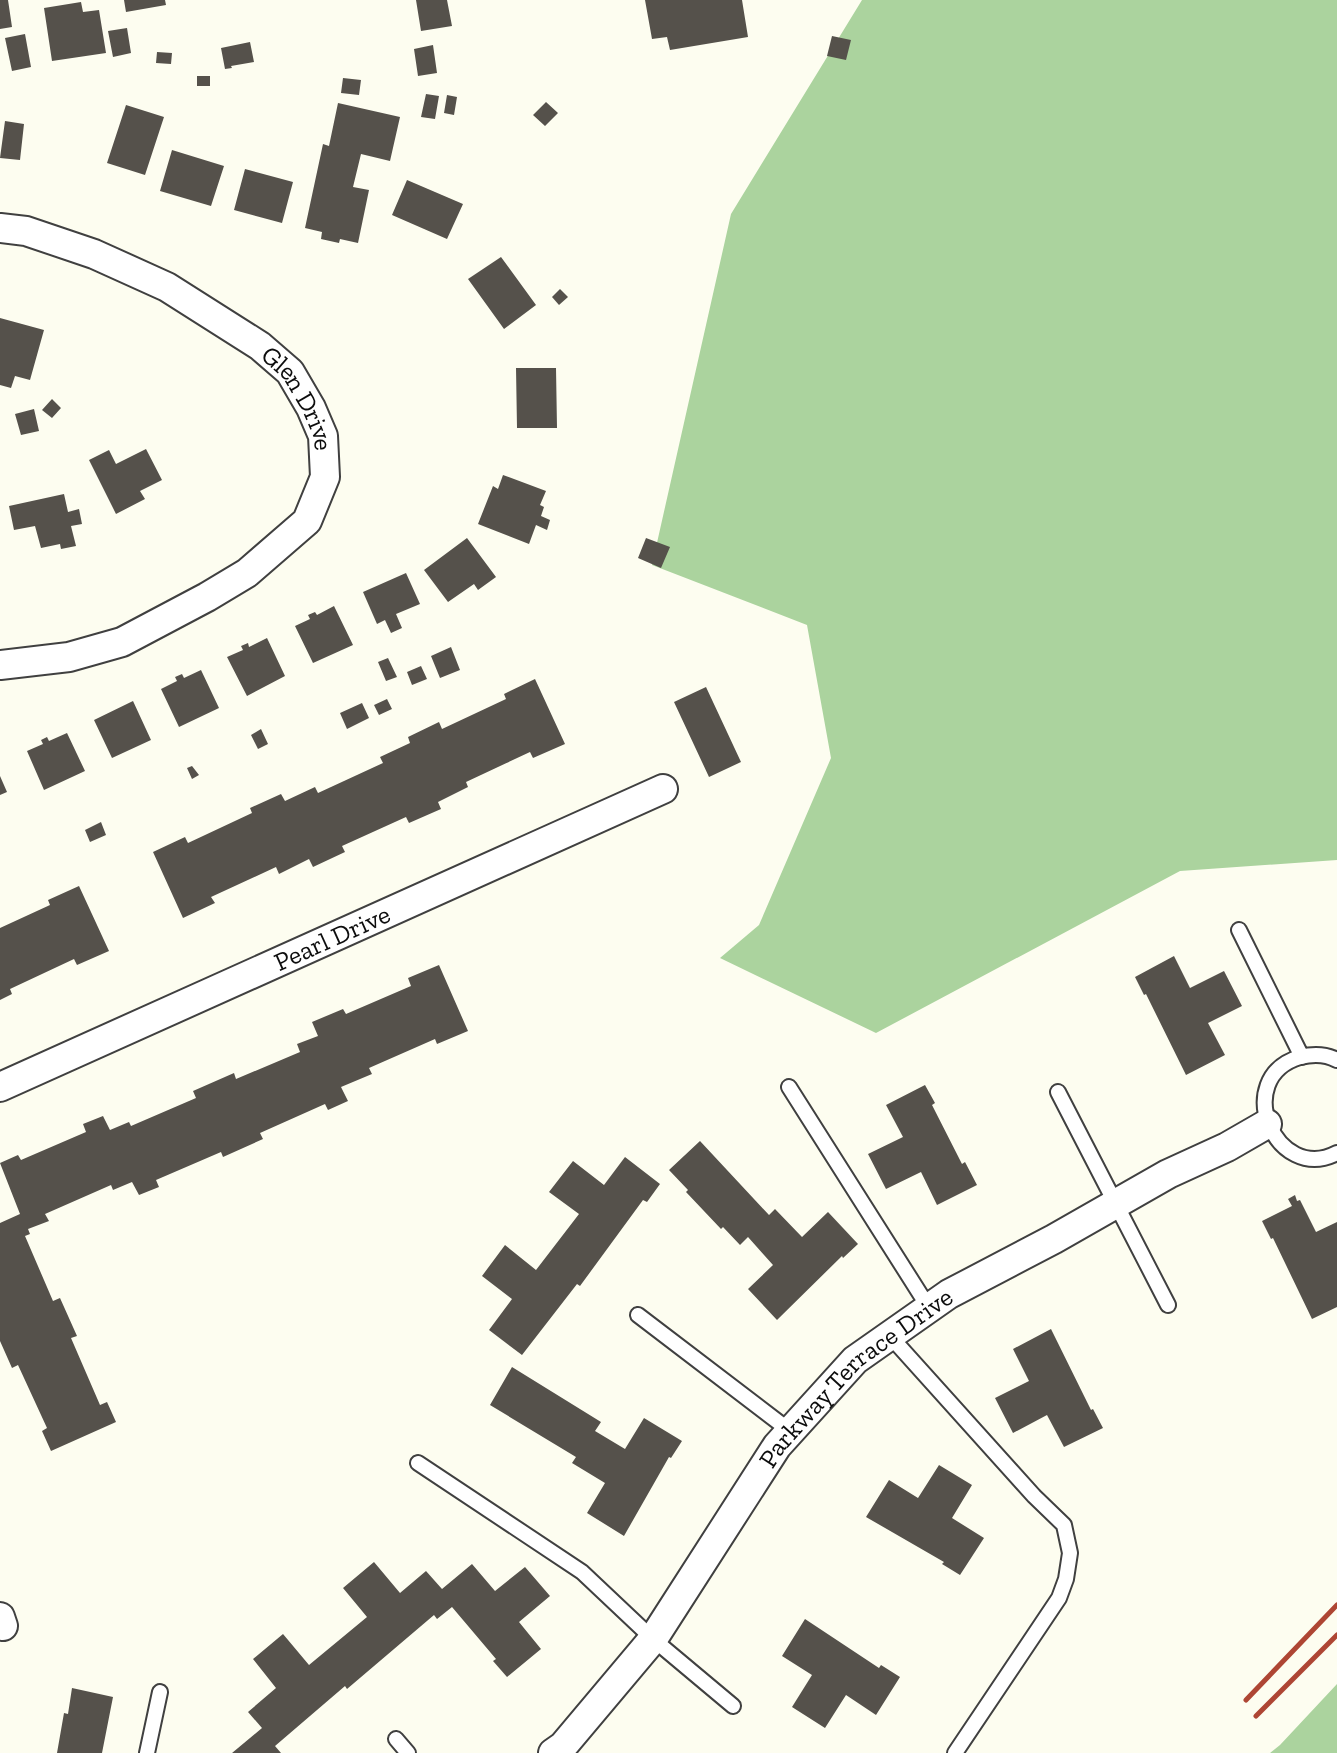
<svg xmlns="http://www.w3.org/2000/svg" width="1337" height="1753" font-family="'Zilla Slab',serif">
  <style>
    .forest { fill: #abd39e }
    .building { fill: #55514b }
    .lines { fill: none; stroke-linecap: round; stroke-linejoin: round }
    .service-casing { stroke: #404040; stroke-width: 18 }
    .minor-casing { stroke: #404040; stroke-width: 32 }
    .service { stroke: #fff; stroke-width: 14 }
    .minor { stroke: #fff; stroke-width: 28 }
    .rail { stroke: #ae4634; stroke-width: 5 }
    .labels { text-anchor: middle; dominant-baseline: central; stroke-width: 7; stroke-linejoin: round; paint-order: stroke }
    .street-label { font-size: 26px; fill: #0d0d0d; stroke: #fff }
  </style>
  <rect width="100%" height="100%" fill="#fdfdf0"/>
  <path class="forest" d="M862,0H1337V860L1180,871L876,1033L720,958L759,925L831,758L807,625L652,565L731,214Z
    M1337,1684V1753H1270L1280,1745Z"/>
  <path class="building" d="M0,0H8L12,27L0,29Z
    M124,0H165L166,5L126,12Z
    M416,0H447L452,26L421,31Z
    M645,0H742L748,37L670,50L667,37L652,39Z
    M81,2L83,12L99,10L106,53L52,61L44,8Z
    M127,28L131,53L113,57L108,31Z
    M25,34L31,67L12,71L5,38Z
    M832,36L851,40L846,60L827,56Z
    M250,42L254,62L231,66L232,68L225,69L221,48Z
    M433,45L437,73L418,76L414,49Z
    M157,52L172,53L171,64L156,63Z
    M197,76H210V86H197Z
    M343,78L361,80L359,95L341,93Z
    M426,94L439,96L435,119L421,117Z
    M447,95L457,97L454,115L444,113Z
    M546,102L558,113L545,126L533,115Z
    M338,103L400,117L390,161L361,154L353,187L369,190L358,243L340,239L339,243L321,239L322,232L305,228L323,144L329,146Z
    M126,105L164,117L145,175L107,163Z
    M5,121L24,124L20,160L0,158Z
    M172,150L224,166L211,206L160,191Z
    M245,169L293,182L282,223L234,210Z
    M407,180L463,204L447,239L392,215Z
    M501,257L536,305L504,329L468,279Z
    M560,289L568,297L559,305L552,297Z
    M0,318L44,330L30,380L15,376L11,388L0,385Z
    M516,368H556L557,428H517Z
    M52,399L61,408L52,418L42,410Z
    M34,409L39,431L21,435L15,414Z
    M146,449L162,480L140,491L145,499L116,514L89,460L109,450L116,464Z
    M503,475L546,491L540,505L544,507L541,516L550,520L547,530L536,525L529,544L478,524L493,486L498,489Z
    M64,494L68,512L79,509L82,524L71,526L76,546L61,549L60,544L41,548L35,526L14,530L9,506Z
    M467,538L496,577L478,590L474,584L448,602L424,570Z
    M646,538L670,547L661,568L638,558Z
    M406,573L420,604L396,614L402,628L391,633L385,620L377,624L363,592Z
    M334,606L353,645L313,663L295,626L310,619L308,615L315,612L317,615Z
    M267,638L285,676L247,696L227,657L243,650L241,646L248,643L249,647Z
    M451,647L460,670L440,678L431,656Z
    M388,658L397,677L386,681L378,662Z
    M421,666L427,679L412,685L407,672Z
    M201,670L219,708L179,727L161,689L177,681L175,677L182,674L184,678Z
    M535,679L565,744L533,758L530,752L466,782L468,787L438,802L441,809L409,823L406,817L342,846L345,852L313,867L309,859L279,874L276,867L211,897L215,903L183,918L153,852L185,837L188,843L252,813L250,808L281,794L285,801L315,787L318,793L383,763L380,757L410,743L408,737L439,722L442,729L506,699L504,694Z
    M706,687L741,762L709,777L674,702Z
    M387,699L392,709L379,715L374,705Z
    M133,701L151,740L112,758L94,720Z
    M362,703L369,718L347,729L340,713Z
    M261,729L268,744L258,749L251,735Z
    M67,733L85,771L44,790L27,751L43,744L41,740L47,737L49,741Z
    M192,766L199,775L192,779L187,768Z
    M0,776L7,792L0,795Z
    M101,822L106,835L90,842L85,830Z
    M79,886L109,951L77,965L74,959L10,989L12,994L0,1000V928L50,905L48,900Z
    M1174,956L1190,988L1224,971L1242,1006L1208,1023L1225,1055L1186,1075L1146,994L1144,995L1135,977Z
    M439,965L468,1031L437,1044L435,1039L369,1068L372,1074L341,1087L348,1101L328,1110L325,1104L260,1133L263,1139L223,1157L221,1152L156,1180L159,1187L139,1195L132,1182L113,1190L111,1185L45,1214L49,1221L28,1229L30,1234L25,1236L53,1301L60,1298L77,1336L71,1338L100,1405L107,1402L116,1422L51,1451L42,1431L47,1428L18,1365L12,1368L0,1341V1223L20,1214L0,1163L18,1155L21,1160L86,1132L83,1124L103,1116L110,1130L129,1122L131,1126L196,1098L193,1091L234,1073L236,1079L300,1052L297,1044L318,1036L312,1022L343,1009L346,1014L411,986L408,978Z
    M925,1085L935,1103L932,1105L962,1164L965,1162L977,1185L937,1205L921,1172L886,1189L868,1154L903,1137L886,1105Z
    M700,1141L769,1215L775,1209L802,1237L828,1212L858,1244L843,1258L842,1256L777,1320L748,1289L773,1265L748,1237L740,1245L723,1227L721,1229L686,1192L688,1190L669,1170Z
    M625,1157L660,1184L647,1202L643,1200L580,1286L577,1284L522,1355L489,1330L512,1299L482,1276L505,1245L536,1270L579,1214L549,1192L573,1161L604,1185Z
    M1295,1195L1297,1201L1300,1200L1316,1232L1337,1222V1307L1312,1319L1273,1238L1271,1239L1262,1221L1292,1206L1288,1199Z
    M1051,1329L1091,1410L1093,1409L1103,1428L1064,1447L1047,1415L1013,1433L995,1398L1029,1381L1013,1349Z
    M512,1367L601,1422L595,1431L625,1449L644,1418L682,1441L671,1458L669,1457L624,1536L587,1513L605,1483L572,1463L576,1457L490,1405Z
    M939,1465L972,1485L952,1518L984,1538L960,1575L942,1564L944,1562L866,1517L889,1480L918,1498Z
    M374,1562L400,1593L426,1571L442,1589L472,1564L495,1591L525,1567L550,1596L519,1622L541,1649L507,1677L493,1661L496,1659L452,1607L437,1619L434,1615L347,1689L345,1686L275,1746L281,1753H232L262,1728L248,1712L276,1688L253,1659L283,1634L309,1665L367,1617L343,1588Z
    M805,1619L879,1668L881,1665L900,1677L876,1715L846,1695L825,1728L792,1707L812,1675L782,1656Z
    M72,1688L113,1697L102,1753H57L64,1713L68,1714Z"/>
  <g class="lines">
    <g class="service-casing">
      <path id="service" d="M1239,930L1302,1057
        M1337,1060C1326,1054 1312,1054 1300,1057C1230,1078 1276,1185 1337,1153
        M789,1087L929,1308
        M1058,1092L1168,1305
        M638,1315L790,1431
        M890,1336L1034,1496L1064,1525L1070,1553L1066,1579L1059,1598L955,1753
        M418,1463L582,1572L653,1639L733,1706
        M396,1739L408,1753
        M147,1753L160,1692"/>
    </g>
    <g class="minor-casing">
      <g id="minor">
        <path id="s1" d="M0,228L26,231L94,254L167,287L260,346L290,372L311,408L323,436L325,477L307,521L247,573L207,597L122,642L69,657L0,665"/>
        <path id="s2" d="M0,1087L663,789"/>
        <path d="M0,1617L3,1626"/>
        <path id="s3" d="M553,1753L563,1746L653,1639L777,1446L855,1360L949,1294L1054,1239L1168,1174L1227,1147L1267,1124"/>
      </g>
    </g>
    <use href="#service" class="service"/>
    <use href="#minor" class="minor"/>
    <path class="rail" d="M1246,1700L1337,1605
      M1256,1716L1337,1635"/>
  </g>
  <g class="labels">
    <g class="street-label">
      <text stroke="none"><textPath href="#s1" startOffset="355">Glen Drive</textPath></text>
      <text stroke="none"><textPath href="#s2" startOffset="364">Pearl Drive</textPath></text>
      <text stroke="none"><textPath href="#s3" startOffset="486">Parkway Terrace Drive</textPath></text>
    </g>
  </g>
</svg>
